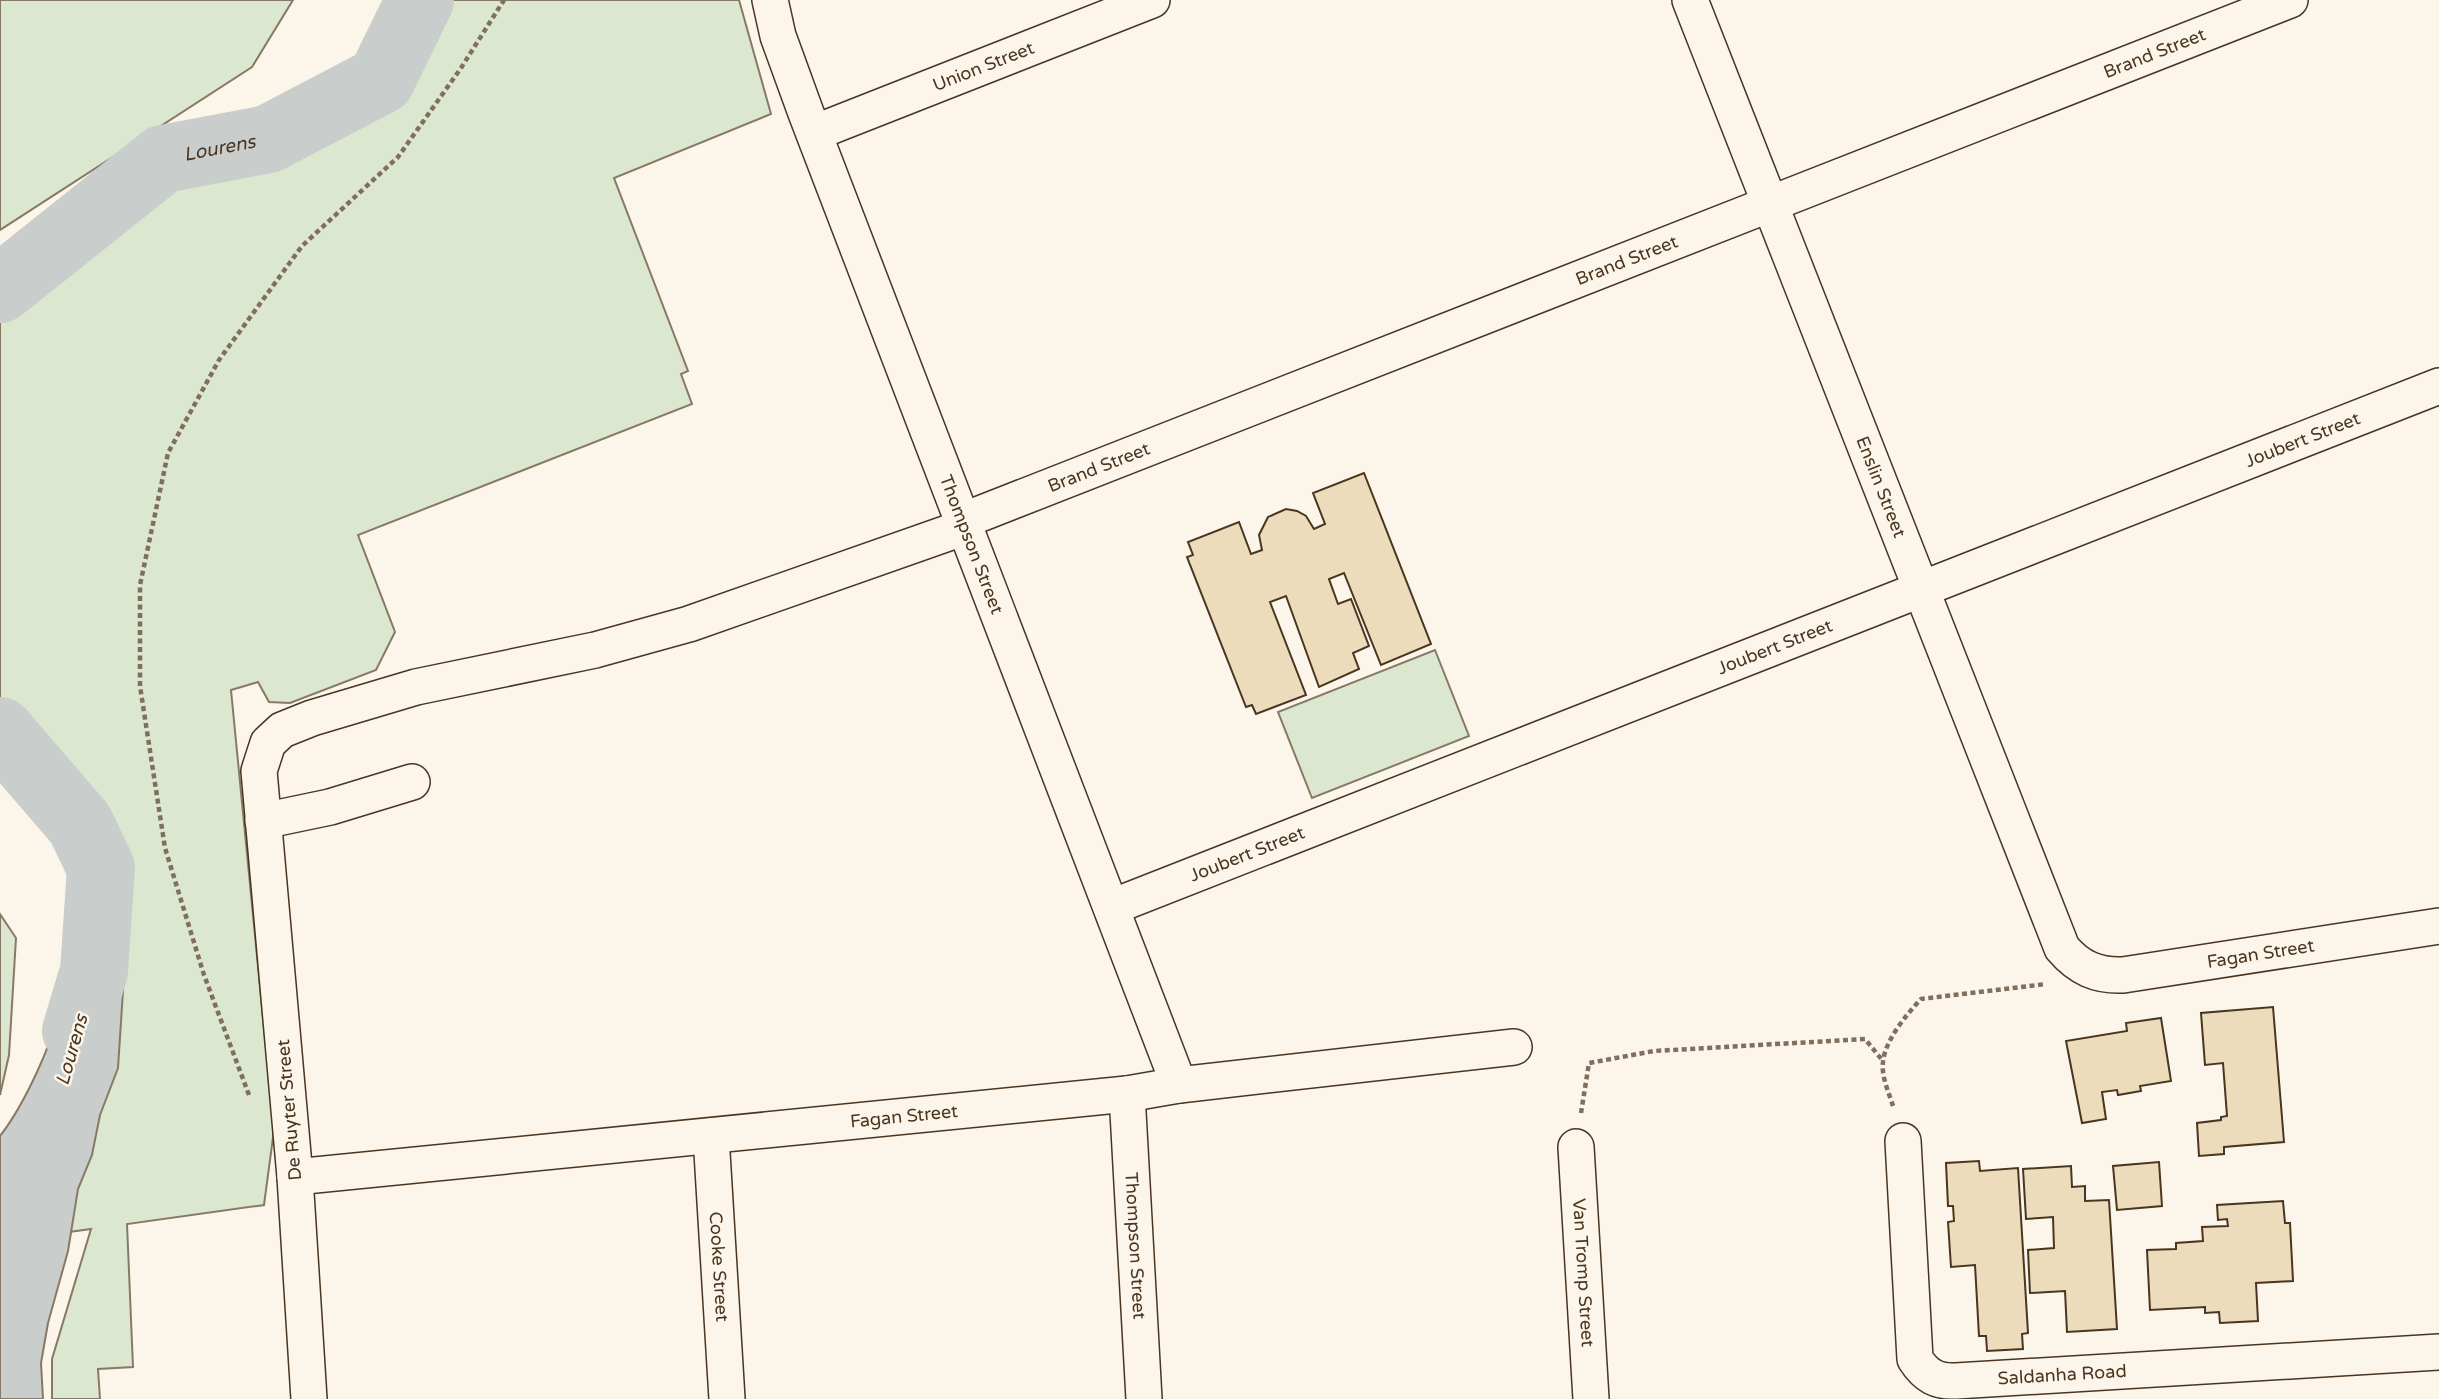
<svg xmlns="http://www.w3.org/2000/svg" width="2439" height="1399" font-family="'Varela Round',sans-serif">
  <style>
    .green { fill: #dce7d0; stroke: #887966; stroke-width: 2 }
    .water { fill: #c9cecd; stroke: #887966; stroke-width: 2 }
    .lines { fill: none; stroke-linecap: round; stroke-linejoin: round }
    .river { stroke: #c9cecd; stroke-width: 68 }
    .building { fill: #ecdcbc; stroke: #4a3520; stroke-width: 2 }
    .street-casing { stroke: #4a3520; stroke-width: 38 }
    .path { stroke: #7f6f5c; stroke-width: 4.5; stroke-dasharray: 5 3.5; stroke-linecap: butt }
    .street { stroke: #fbf6e9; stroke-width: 35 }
    .labels { text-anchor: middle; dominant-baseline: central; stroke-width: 5; stroke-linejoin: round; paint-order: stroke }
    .street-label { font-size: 18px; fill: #4a3520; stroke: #fbf6e9 }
    .water-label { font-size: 19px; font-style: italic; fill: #4a3520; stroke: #fbf6e9 }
  </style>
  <rect width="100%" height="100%" fill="#fbf6e9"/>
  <path class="green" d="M0,0H293L252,67L0,230Z
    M420,0H739L771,114L614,178L688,371L681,374L692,404L358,535L395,632L376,670L290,703L269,702L258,682L231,690L274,1130L264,1205L127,1224L133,1367L98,1369L100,1399H52V1359L91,1229L25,1238L94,971L101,868L80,824L0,731V289L96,204L164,160L268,139L381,80Z
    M1435,650L1469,736L1312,798L1278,712Z
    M0,914L16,938L9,1055L0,1095Z"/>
  <path class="water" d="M113,940L125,960L118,1068L100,1115L92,1155L78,1189L68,1251L48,1323L41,1363L43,1399H0V1136C25,1104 53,1042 62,1002C66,984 68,966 71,948L82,941Z"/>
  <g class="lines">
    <g class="river">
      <path id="s1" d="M0,289L163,159L268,139L381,80L420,0"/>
      <path d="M0,731L80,824L101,868L94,971L76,1031"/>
    </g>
  </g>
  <path class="building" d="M1364,473L1431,644L1381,665L1344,573L1329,579L1338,604L1351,599L1369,646L1353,653L1359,669L1319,687L1286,596L1270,602L1306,695L1256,714L1252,705L1246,707L1187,557L1193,555L1188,542L1239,522L1251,554L1262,550L1259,535L1268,517L1286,509L1297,511L1306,516L1314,529L1325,524L1313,493Z
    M2273,1007L2284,1142L2224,1147V1154L2199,1156L2197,1123L2221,1120V1117L2227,1116L2223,1063L2205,1065L2201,1013Z
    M2161,1018L2171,1081L2140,1086L2141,1091L2118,1095L2117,1090L2102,1092L2106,1119L2082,1123L2066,1041L2127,1031L2126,1023Z
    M1979,1161L1980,1171L2018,1168L2028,1333L2022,1334L2023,1349L1987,1351L1986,1336H1979L1975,1265L1951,1267L1948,1222L1954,1221L1953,1206H1948L1946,1163Z
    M2159,1162L2162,1206L2117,1210L2113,1166Z
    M2071,1166L2072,1187L2085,1186V1201L2109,1200L2117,1329L2067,1332L2065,1291L2030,1293L2028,1250L2054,1248L2053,1217L2026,1219L2023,1169Z
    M2283,1201L2285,1223H2290L2293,1281L2256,1283L2258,1321L2220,1323L2219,1312L2205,1313V1307L2150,1310L2147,1250L2176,1249V1243L2203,1241L2202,1227L2228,1226L2227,1219L2218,1220L2217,1205Z"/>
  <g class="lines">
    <g class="street-casing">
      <g id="street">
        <path id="s2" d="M770,0L778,36L806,113L1179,1085"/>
        <path id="s3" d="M1690,0L2062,948C2079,968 2097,976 2123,975L2439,926"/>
        <path id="s4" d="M814,133L1152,0"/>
        <path id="s5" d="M962,521L2290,0"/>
        <path d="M263,821L330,807L412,782"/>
        <path id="s6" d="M1112,907L2439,386"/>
        <path id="s7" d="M1127,1094L1144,1399"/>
        <path id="s8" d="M711,1136L727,1399"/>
        <path id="s9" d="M1903,1141L1915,1359C1926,1376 1937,1382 1956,1381L2439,1352"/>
        <path id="s10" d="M1576,1147L1591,1399"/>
        <path id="s11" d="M295,1177L1127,1094L1179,1085L1514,1047"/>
        <path d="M309,1399L295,1177L259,771L268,743L282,730L312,718L416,687L595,650L689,624L965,527"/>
      </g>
    </g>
    <path class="path" d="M249,1095L204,975L165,848L140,686V585L168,453L219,360L302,246L398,157L461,68L504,0
      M1893,1106C1889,1093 1881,1076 1883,1062C1885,1040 1907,1014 1921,999L2046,984
      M1581,1113L1589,1063L1654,1051L1865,1039L1883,1061"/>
    <use href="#street" class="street"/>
  </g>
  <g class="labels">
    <g class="street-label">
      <text stroke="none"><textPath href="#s5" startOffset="1281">Brand Street</textPath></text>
      <text stroke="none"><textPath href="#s4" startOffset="182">Union Street</textPath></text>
      <text stroke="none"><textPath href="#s5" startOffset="714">Brand Street</textPath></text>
      <text stroke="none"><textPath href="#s6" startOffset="1279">Joubert Street</textPath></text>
      <text stroke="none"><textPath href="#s5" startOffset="147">Brand Street</textPath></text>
      <text stroke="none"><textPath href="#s3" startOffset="523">Enslin Street</textPath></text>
      <text stroke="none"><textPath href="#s2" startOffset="581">Thompson Street</textPath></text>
      <text stroke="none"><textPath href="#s6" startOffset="712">Joubert Street</textPath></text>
      <text stroke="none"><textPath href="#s6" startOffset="145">Joubert Street</textPath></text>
      <text stroke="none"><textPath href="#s3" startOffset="1227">Fagan Street</textPath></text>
      <text transform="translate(289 1110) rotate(-95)">De Ruyter Street</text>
      <text stroke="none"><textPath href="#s11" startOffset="612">Fagan Street</textPath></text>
      <text stroke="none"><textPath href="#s7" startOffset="152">Thompson Street</textPath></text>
      <text stroke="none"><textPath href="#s8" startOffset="131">Cooke Street</textPath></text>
      <text stroke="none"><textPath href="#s10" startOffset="126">Van Tromp Street</textPath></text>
      <text stroke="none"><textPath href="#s9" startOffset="374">Saldanha Road</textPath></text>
    </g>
    <g class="water-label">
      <text stroke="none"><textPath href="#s1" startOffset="266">Lourens</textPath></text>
      <text transform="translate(72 1050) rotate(-74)">Lourens</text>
    </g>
  </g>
</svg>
